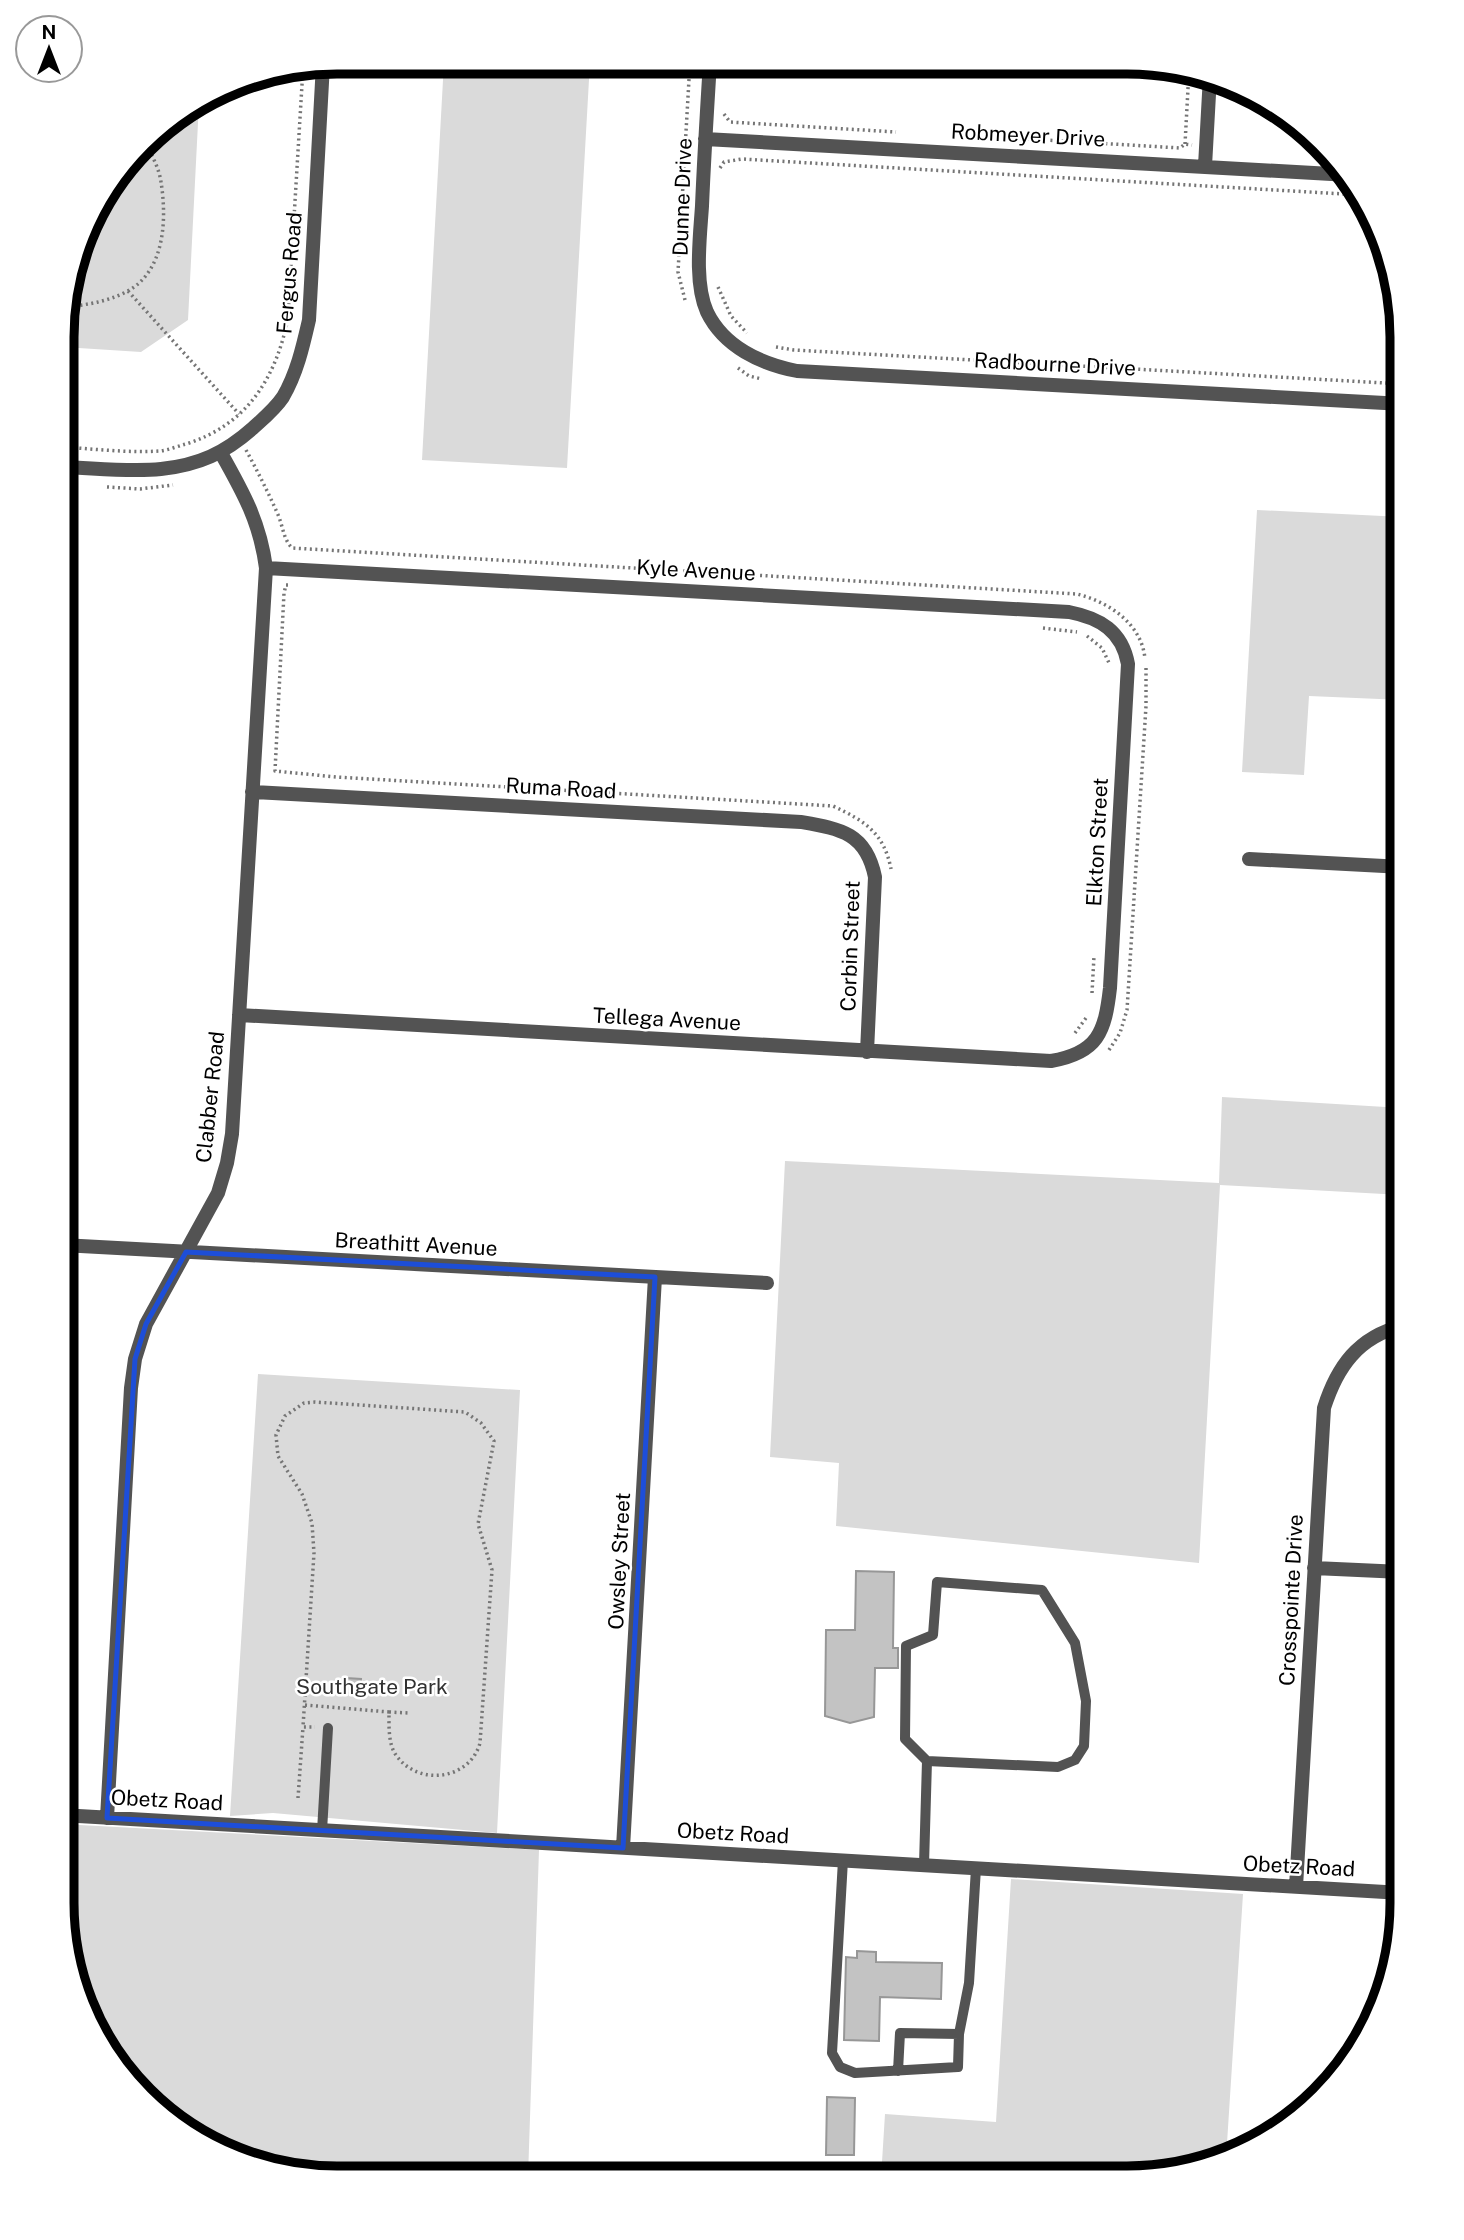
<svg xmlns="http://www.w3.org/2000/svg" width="1464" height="2240" font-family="'Public Sans',sans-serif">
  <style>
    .green { fill: #dadada }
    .building { fill: #c3c3c3; stroke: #979797; stroke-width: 2 }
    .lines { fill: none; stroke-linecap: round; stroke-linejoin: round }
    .path { stroke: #757575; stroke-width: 3.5; stroke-dasharray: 2 3.5; stroke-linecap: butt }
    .service { stroke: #535353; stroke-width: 10 }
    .minor { stroke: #535353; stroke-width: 14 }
    .marked { fill: none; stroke: #1d4ed8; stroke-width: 5; stroke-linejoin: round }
    .labels { text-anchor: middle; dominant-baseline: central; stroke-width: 5; stroke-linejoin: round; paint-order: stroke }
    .street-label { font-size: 21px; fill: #000; stroke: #fff }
    .park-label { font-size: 21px; fill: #313131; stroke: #fff }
    .rim { fill: none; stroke: #000; stroke-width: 9 }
  </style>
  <rect width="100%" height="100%" fill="#fff"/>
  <path class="green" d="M444,62H590L567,468L422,460Z
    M199,103L188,320L141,352L63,347L64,301L90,215L155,130Z
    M1257,510L1403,517V700L1309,696L1304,775L1242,772Z
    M1222,1097L1402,1108V1195L1220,1185L1199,1563L836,1526L839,1463L770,1457L785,1161L1219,1183Z
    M258,1374L520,1390L497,1833L273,1813L230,1816Z
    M61,1824L539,1850L528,2177L301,2176L232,2158L169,2122L118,2071L82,2009L61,1903Z
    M1011,1879L1243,1894L1226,2159L1128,2179L881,2178L885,2114L996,2122Z"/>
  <path class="building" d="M856,1571L894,1572L893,1648H898V1668H875L874,1717L850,1723L825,1716L826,1630H855Z
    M346,1678L361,1679L360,1694L345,1693Z
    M857,1951L876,1952V1962L942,1963L941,1999L880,1997L879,2041L844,2040L846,1957L857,1958Z
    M827,2097L855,2098L854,2155H826Z"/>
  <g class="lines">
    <path class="path" d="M724,114L730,122L896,132
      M1012,138L1180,148L1185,144L1192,145
      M1185,144L1189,70
      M720,168L724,162L742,159L1361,195
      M718,287L731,316L747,333
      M128,291L239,414
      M685,300L678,272L690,62
      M64,307C86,305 106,302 126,292C165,272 167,220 161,182C159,168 152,155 145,143
      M776,347L794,350L1403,384
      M738,368L749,376L762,379
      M63,447C95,449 128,453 160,451C169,450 178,446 186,444C247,425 276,378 288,318L303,68
      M246,450C258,472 269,494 279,517C283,528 284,540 292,548L1077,594C1109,602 1142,624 1145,659
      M107,487L140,489L173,485
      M288,585H286L284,593L275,771L336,777L833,806C865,821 884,833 891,869
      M1043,628L1077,632
      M1087,636L1102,648L1110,665
      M1092,993L1094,956
      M1075,1033L1086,1018
      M1109,1050L1120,1033L1127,1010L1146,706V667
      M305,1705L389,1712C389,1725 388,1744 396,1755C418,1787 470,1780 480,1743L492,1570L478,1524L494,1441L481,1423L465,1412L315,1402L304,1403L285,1416L276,1435L278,1456L302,1494L312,1523L314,1553L303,1727H315
      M389,1712L408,1713
      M298,1798L303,1727"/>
    <path class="service" d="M322,1831L328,1728
      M843,1860L832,2053L840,2067L855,2073L958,2067L959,2034L969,1983L976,1868
      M924,1865L927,1761L1058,1767L1075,1760L1084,1746L1086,1701L1075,1643L1042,1590L937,1582L933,1635L906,1646L905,1739L927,1761
      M898,2071L900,2033L959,2034"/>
    <path class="minor" d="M710,62C707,110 704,158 702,206C700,237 694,283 707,312C724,347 761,364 797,371L1403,404
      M705,139L1349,175
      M1205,166L1210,76
      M63,467C95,468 129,472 161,469C199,465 225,453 253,428C264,418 275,409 283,397C297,373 303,346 309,320L323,64
      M252,792L801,822C841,829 866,833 875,877L867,1052
      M1249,859L1403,867
      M239,1015L1051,1061C1098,1053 1105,1032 1110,988L1128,664C1122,631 1100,618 1069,612L266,568
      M62,1245L767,1283
      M1314,1568L1402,1572
      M61,1815L1402,1893
      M107,1818L131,1388L135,1359L146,1324L218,1193L227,1163L232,1134L266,568C260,522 243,492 221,453
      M623,1848L655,1277
      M1296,1887L1324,1408C1337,1367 1358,1337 1402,1326"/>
  </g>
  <path class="marked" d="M186,1252L655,1277L623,1848L107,1818L135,1359L146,1324Z"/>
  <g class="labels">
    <g class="street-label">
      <text transform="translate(1028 135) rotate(3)">Robmeyer Drive</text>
      <text transform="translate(682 197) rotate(-88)">Dunne Drive</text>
      <text transform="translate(289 273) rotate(-85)">Fergus Road</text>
      <text transform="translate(1055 364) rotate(3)">Radbourne Drive</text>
      <text transform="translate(696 570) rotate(3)">Kyle Avenue</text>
      <text transform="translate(561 788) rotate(3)">Ruma Road</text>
      <text transform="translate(1097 842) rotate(-87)">Elkton Street</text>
      <text transform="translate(850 946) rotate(-88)">Corbin Street</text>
      <text transform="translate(667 1019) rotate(3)">Tellega Avenue</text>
      <text transform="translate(210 1097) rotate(-84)">Clabber Road</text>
      <text transform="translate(416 1244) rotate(3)">Breathitt Avenue</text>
      <text transform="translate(619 1561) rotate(-87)">Owsley Street</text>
      <text transform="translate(1291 1600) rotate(-87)">Crosspointe Drive</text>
      <text transform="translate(167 1800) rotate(3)">Obetz Road</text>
      <text transform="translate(733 1833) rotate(3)">Obetz Road</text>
      <text transform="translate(1299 1866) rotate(3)">Obetz Road</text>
    </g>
    <g class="park-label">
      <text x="372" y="1686">Southgate Park</text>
    </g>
  </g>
  <path d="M0 0H1464V2240H0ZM337 74H1127A263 263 0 0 1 1390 337V1903A263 263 0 0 1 1127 2166H337A263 263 0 0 1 74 1903V337A263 263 0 0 1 337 74Z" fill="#fff" fill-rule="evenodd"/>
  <path class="rim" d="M337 74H1127A263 263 0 0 1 1390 337V1903A263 263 0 0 1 1127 2166H337A263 263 0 0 1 74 1903V337A263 263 0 0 1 337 74Z"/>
  <g transform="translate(49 49)"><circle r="33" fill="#ffffff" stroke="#999999" stroke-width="2"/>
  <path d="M0-5L12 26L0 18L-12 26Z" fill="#000000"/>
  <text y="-10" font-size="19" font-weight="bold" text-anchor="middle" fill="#000000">N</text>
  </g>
</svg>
